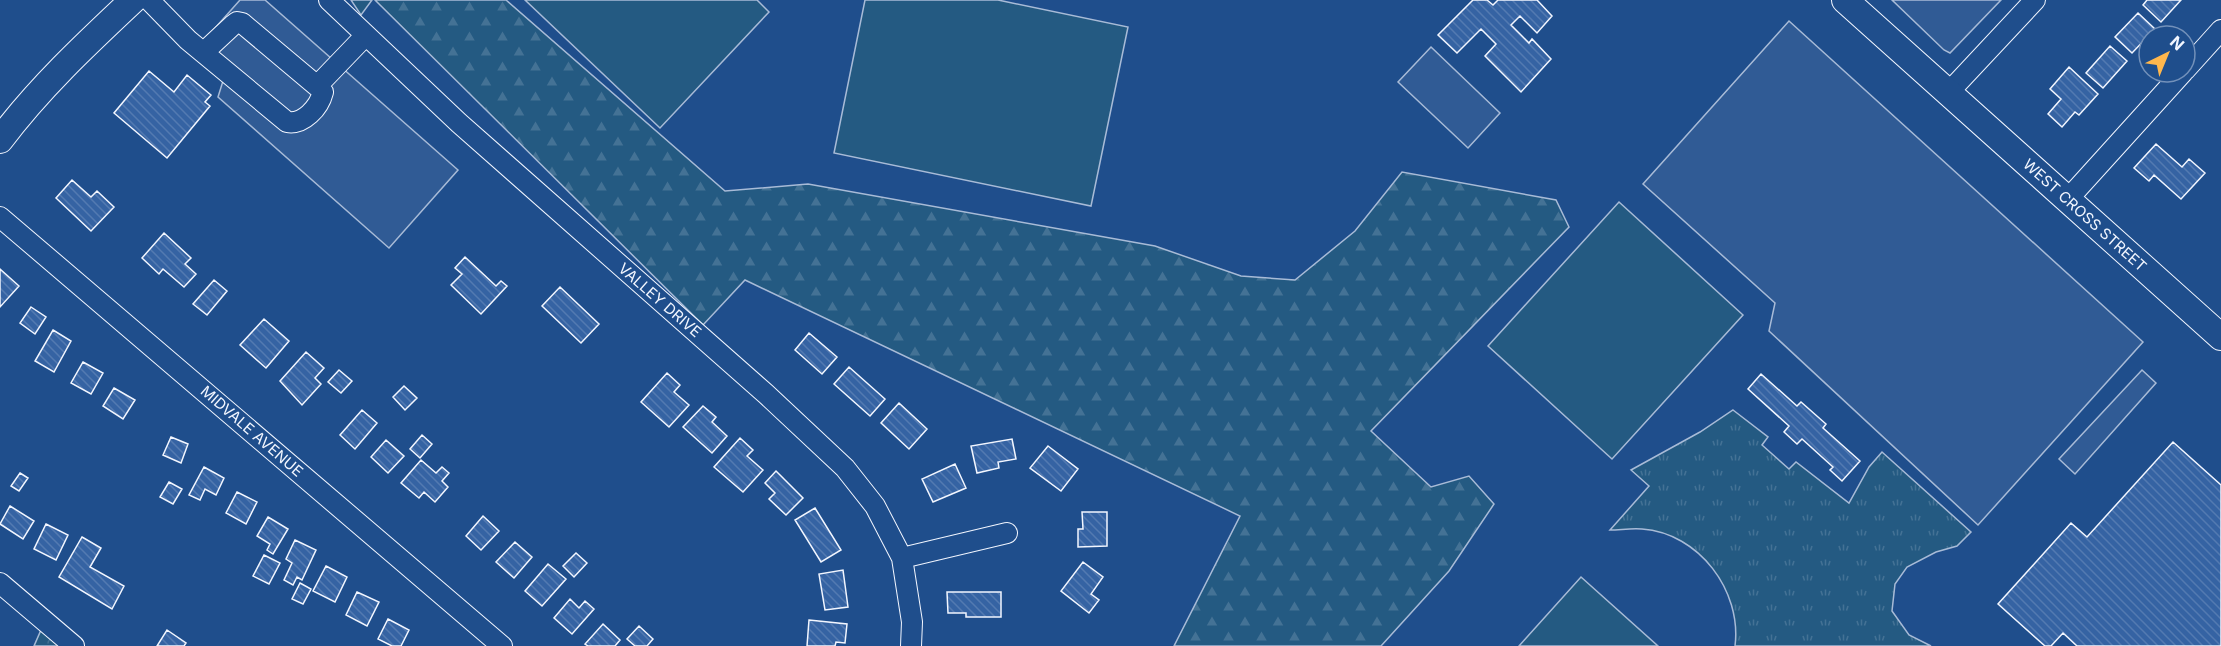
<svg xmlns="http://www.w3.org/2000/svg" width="2221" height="646" font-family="Inter,sans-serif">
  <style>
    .grass { fill: url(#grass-tufts); stroke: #a8bbd7; stroke-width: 1.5 }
    .forest { fill: url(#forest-firs); stroke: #a8bbd7; stroke-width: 1.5 }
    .park { fill: url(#park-crowns); stroke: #a8bbd7; stroke-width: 1.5 }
    .pitch { fill: #245a82; stroke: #a8bbd7; stroke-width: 1.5 }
    .parking { fill: #305b95; stroke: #a8bbd7; stroke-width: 1.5 }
    .building { fill: url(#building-back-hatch); stroke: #f2f6ff; stroke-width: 1.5 }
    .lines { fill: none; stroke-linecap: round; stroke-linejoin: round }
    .minor-casing { stroke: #f2f6ff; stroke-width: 22 }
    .major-casing { stroke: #f2f6ff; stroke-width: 28 }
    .minor { stroke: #1f4e8c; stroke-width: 20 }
    .major { stroke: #1f4e8c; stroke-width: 26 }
    .labels { text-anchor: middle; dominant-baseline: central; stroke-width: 4.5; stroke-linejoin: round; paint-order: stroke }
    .street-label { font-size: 15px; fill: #f2f6ff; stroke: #1f4e8c }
  </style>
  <defs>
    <pattern id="grass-tufts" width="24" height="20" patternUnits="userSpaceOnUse" patternTransform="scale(1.5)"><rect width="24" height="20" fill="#245a82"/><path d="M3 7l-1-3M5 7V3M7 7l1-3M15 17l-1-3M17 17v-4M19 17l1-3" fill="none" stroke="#447295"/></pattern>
    <pattern id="forest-firs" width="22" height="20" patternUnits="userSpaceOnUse" patternTransform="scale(1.5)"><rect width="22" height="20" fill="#245a82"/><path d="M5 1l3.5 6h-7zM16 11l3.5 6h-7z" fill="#447295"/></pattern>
    <pattern id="park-crowns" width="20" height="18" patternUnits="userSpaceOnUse" patternTransform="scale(1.5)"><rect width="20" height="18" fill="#245a82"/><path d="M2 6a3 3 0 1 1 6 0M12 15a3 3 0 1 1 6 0" fill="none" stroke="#447295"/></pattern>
    <pattern id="building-back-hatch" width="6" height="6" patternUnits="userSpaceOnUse" patternTransform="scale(1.5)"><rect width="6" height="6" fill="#3563a3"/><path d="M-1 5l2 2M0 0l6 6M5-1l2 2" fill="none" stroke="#537ab1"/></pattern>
  </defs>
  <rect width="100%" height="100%" fill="#1f4e8c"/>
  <path class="grass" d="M1733,410L1768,437L1762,445L1789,469L1796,462L1849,503L1869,467L1882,452L1971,532L1957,546L1936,552L1907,567L1895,584L1892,611L1909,635L1931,646H1735C1742,591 1699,533 1642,529C1631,528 1620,530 1610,530L1649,486L1631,470L1700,432Z"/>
  <path class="forest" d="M351,0H372L361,15Z
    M375,0H506L725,191L808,184L1155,246L1241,276L1295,280L1355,231L1402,172L1556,200L1569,227L1371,431L1431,487L1469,476L1494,504L1449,571L1381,646H1174L1240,516L745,280L703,325Z"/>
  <path class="park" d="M41,630L60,646H34Z"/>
  <path class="pitch" d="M525,0H757L769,12L660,128Z
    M865,0H998L1128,27L1091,206L834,153Z
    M1619,202L1743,315L1612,459L1488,346Z
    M1581,577L1658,646H1519Z"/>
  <path class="parking" d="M240,0H265L458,170L389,248L218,97L223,81L192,54Z
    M1892,0H2001L1950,53L1944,50Z
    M1789,21L2143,342L1978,525L1769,331L1775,303L1643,184Z
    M1431,47L1500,113L1468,148L1398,82Z
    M2142,370L2156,383L2075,474L2059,459Z"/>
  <path class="building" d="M1473,0H1487L1493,5L1498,0H1537L1552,16L1537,33L1520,16L1511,25L1529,43L1532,39L1551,59L1521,92L1485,56L1496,44L1481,29L1457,53L1438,35Z
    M2147,0H2181L2161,22L2143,5Z
    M2138,13L2155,29L2132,53L2115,37Z
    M2110,46L2127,61L2103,88L2086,73Z
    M2069,67L2098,94L2079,115L2075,112L2062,127L2048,114L2061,99L2050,89Z
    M149,71L174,92L187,75L211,95L205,102L210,106L167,158L114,113Z
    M2156,144L2182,167L2189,159L2205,173L2181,199L2154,175L2149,181L2134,168Z
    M72,180L91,197L97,191L114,207L91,231L56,198Z
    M164,233L191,258L185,264L196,274L184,287L163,269L159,274L142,258Z
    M465,257L496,286L501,281L507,286L481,314L451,285L462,274L455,268Z
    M0,269L19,286L0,307Z
    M214,280L227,291L207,315L193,304Z
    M560,287L599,324L581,343L542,306Z
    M31,307L46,317L35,334L20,323Z
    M264,319L289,341L266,368L240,345Z
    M53,330L71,341L54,372L35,361Z
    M809,333L837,357L822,374L795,350Z
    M306,352L324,368L315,378L321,384L302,405L280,381Z
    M83,362L103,373L91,394L71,383Z
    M849,367L885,399L870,416L834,384Z
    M339,370L352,381L341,393L328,382Z
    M667,373L680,385L674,392L689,405L669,427L641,402Z
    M1761,374L1797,406L1801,402L1826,424L1823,428L1860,461L1842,481L1830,470L1833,467L1802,439L1797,444L1784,432L1789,426L1748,389Z
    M404,386L417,398L405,410L393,397Z
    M114,388L135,400L123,419L103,406Z
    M899,403L927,429L909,449L881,423Z
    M703,406L716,417L712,422L727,436L712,453L683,427Z
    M362,410L377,423L355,449L340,435Z
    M422,435L432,444L420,458L410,449Z
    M171,437L188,444L181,463L163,455Z
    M740,438L753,450L747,456L763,470L743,492L714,467Z
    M1012,439L1016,459L998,462L999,468L977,473L971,446Z
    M386,440L404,456L388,473L371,457Z
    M2173,442L2221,485V646H2077L2063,633L2051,646H2045L1998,604L2071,523L2087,537Z
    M1048,446L1078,469L1061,491L1030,468Z
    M421,460L436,473L442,467L449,473L442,481L448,487L435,502L424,492L419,498L401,483Z
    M955,464L966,488L933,502L922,479Z
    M204,467L224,478L216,495L205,489L200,500L189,495Z
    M776,471L803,498L786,515L769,499L775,493L765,483Z
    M20,473L28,478L19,491L11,486Z
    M169,482L182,489L173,504L160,497Z
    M237,492L257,502L246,524L226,513Z
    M10,506L34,521L23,539L0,524Z
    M815,508L841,550L821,562L795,520Z
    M1082,512H1107V546L1078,547V529H1083Z
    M483,516L499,531L481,550L466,536Z
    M268,517L288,529L273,554L267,550L270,544L257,536Z
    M46,524L68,535L56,560L34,549Z
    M82,537L101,548L90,567L124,586L112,609L59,577Z
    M295,540L316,550L302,580L297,577L293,585L284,580L292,563L286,559Z
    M515,542L532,557L514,578L496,562Z
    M576,553L587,563L574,577L563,566Z
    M264,555L280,563L269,584L253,576Z
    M1083,562L1103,577L1091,594L1099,600L1089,613L1061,591Z
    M548,564L566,579L542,606L525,591Z
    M326,566L347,577L335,602L313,591Z
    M843,570L848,607L825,610L819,574Z
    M300,583L311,589L303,604L292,599Z
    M357,592L379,602L367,626L346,615Z
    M947,592H1001V617H966V613H948Z
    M570,599L579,608L585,601L594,609L572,634L554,618Z
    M388,619L409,630L401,646H392L378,639Z
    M809,620L847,624L845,643L836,642L835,646H807Z
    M603,624L620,640L615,646H588L585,644Z
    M639,626L653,639L647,646H635L627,639Z
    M167,630L186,643L184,646H157Z"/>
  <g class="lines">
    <g class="minor-casing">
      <path id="minor" d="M149,0L188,40L287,122C303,125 319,108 323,92L317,86L242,23L237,22L233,25L204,52
        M329,0L459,123L766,394L845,468L875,506L902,558L912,622L911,646
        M2185,70L2221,30
        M317,86L366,35
        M1948,93L2035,0
        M2068,199L2183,72
        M0,217L502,646
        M902,558L1007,533
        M0,583L74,646"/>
    </g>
    <g class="major-casing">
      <path id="major" d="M1845,0L2221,337
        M0,140C38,89 86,44 133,0"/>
    </g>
    <use href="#minor" class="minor"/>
    <use href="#major" class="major"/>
  </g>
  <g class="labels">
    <g class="street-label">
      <text transform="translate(2085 215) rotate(42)">WEST CROSS STREET</text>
      <text transform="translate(660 300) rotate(41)">VALLEY DRIVE</text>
      <text transform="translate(252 431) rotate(41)">MIDVALE AVENUE</text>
    </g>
  </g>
  <g transform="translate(2167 54) rotate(43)"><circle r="28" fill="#1f4e8c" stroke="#7391ba" stroke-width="1.5"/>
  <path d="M0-4.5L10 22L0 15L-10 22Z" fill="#ffb74d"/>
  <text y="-9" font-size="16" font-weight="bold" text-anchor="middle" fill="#f2f6ff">N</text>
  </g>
</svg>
